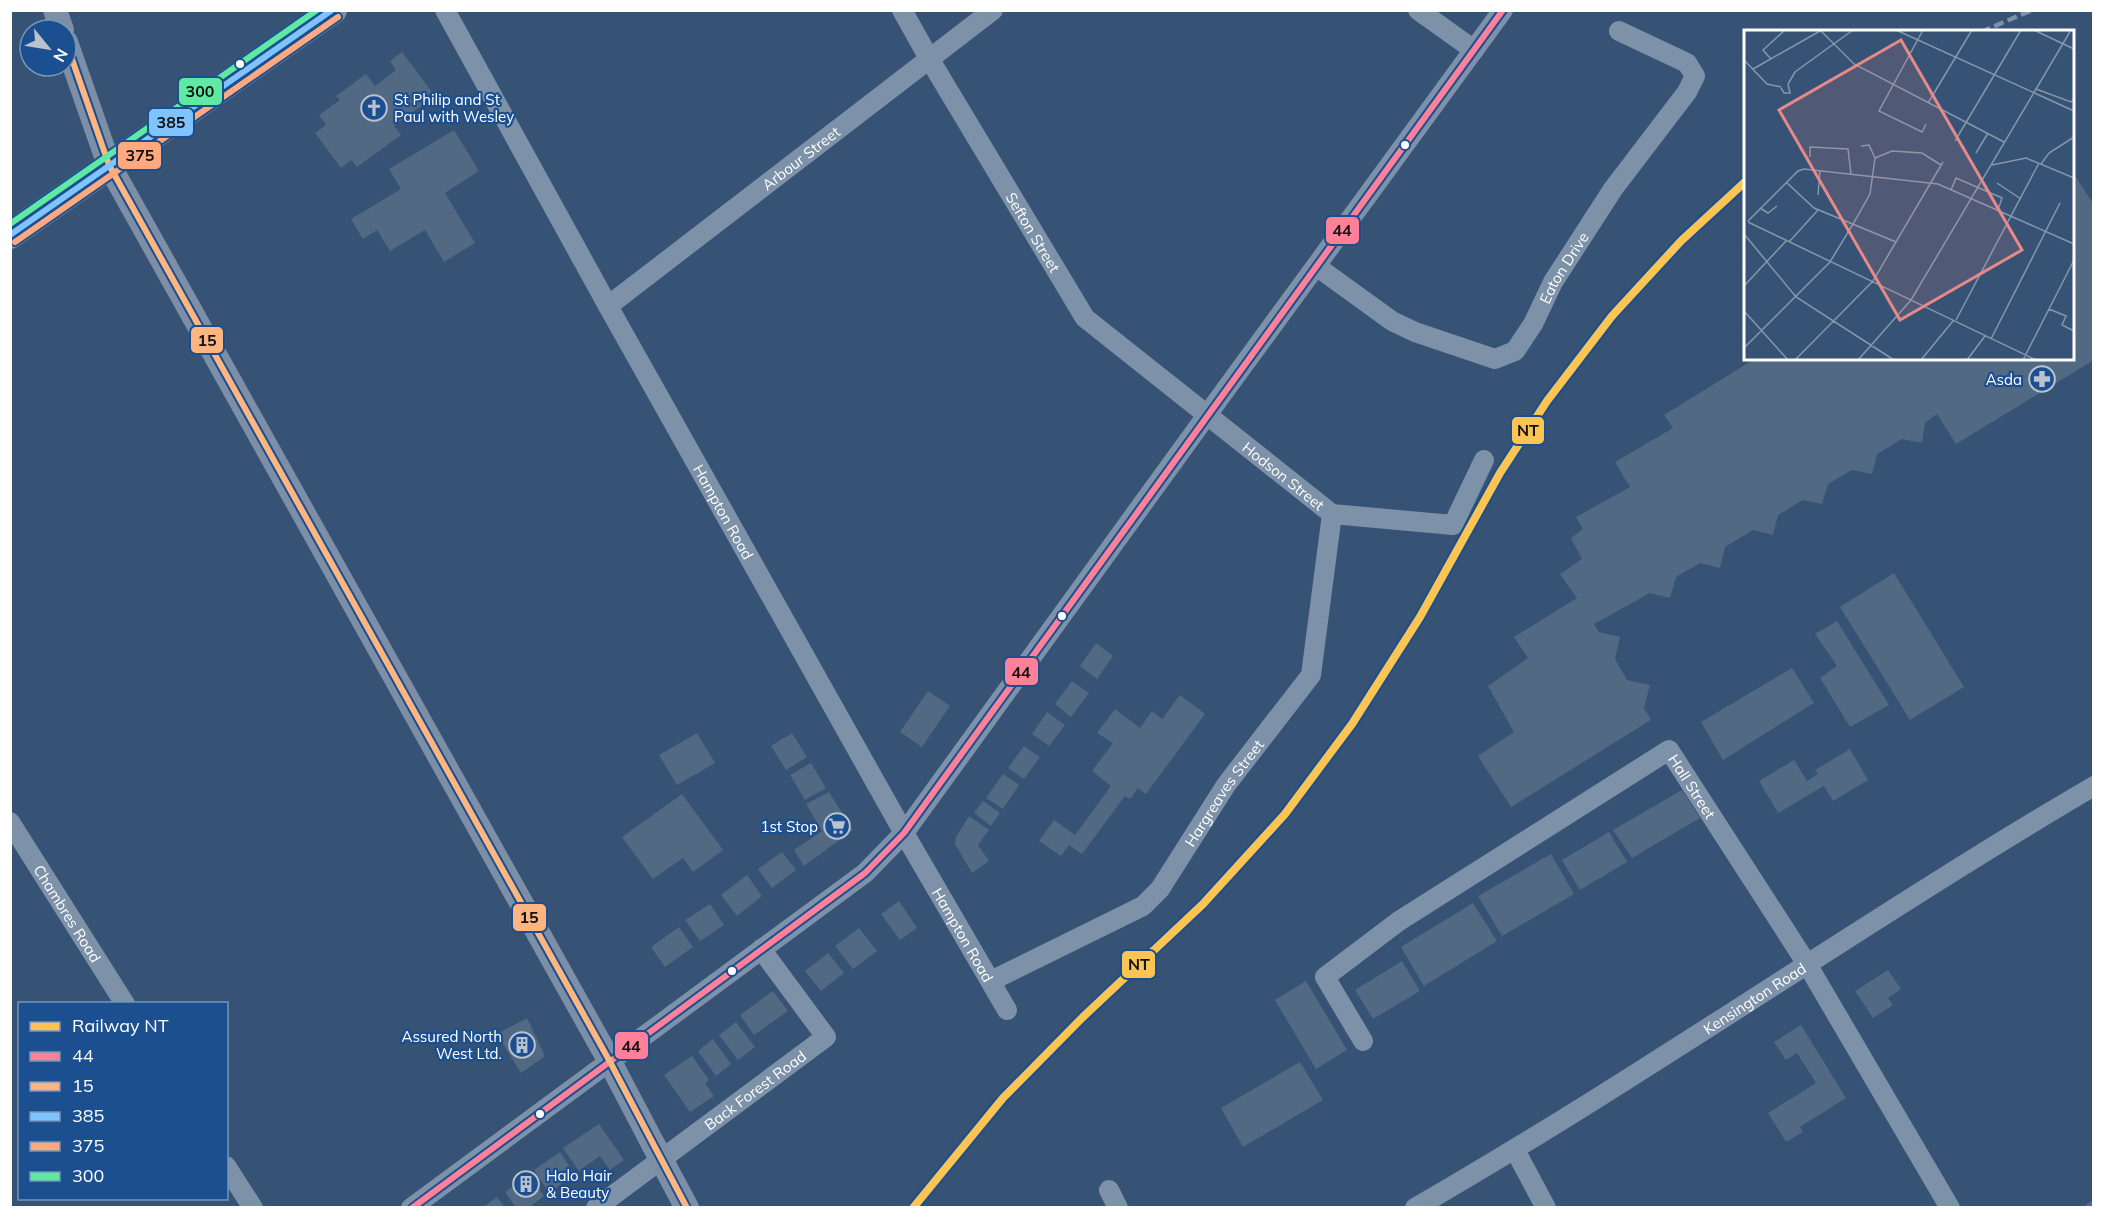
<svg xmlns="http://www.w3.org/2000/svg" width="2104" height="1218" font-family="Mulish,sans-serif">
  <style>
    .building { fill: #526984 }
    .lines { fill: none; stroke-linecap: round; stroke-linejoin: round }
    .minor { stroke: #7d92a8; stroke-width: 20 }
    .major { stroke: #7d8ea7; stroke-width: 24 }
    .highway { stroke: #7e92a7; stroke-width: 28 }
    .rail { stroke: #7e92a7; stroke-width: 4.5; stroke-dasharray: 10 4.5; stroke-linecap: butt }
    .major-bridge { stroke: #7d8ea7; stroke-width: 24 }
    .bus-1-casing { stroke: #1b4f8f; stroke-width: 10 }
    .bus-2-casing { stroke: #1b4f8f; stroke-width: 10 }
    .bus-3-casing { stroke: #1b4f8f; stroke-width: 10 }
    .bus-4-casing { stroke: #1b4f8f; stroke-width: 10 }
    .bus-5-casing { stroke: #1b4f8f; stroke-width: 10 }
    .bus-1 { stroke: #ff8098; stroke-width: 6 }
    .bus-2 { stroke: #ffb580; stroke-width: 6 }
    .bus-3 { stroke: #80c4ff; stroke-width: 6 }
    .bus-4 { stroke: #ffa980; stroke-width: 6 }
    .bus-5 { stroke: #60e9a3; stroke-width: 6 }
    .rail-1-casing { stroke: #1b4f8f; stroke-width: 12 }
    .rail-1 { stroke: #fcc553; stroke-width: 8 }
    .bus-dot { fill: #fff; stroke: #1b4f8f; stroke-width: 2 }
    .labels { text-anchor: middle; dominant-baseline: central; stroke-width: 4.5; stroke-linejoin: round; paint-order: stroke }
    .poi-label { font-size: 15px; fill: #fff; stroke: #1b4f8f; text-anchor: end }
    .street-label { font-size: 15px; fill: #fff; stroke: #1b4f8f }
    .inset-road { fill: none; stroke: #8697ac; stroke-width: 1.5 }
    .view { fill: #e88989; fill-opacity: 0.15; stroke: #e88989; stroke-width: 3 }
    .inset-edge { fill: none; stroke: #fff; stroke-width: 3 }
    .line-badge { stroke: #1b4f8f; stroke-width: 2 }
    .pale-badge-label { font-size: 16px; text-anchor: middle; font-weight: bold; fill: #111 }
  </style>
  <rect width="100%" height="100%" fill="#365274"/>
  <path class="building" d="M402,52L435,96L394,126L401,135L357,167L351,160L341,168L315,133L326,125L319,115L340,100L336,96L366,74L375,86L396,70L390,61Z
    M454,130L479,171L445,193L475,243L444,262L425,230L390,251L377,230L363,239L351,219L401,189L389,169Z
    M2072,171L2094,205V360L1956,444L1937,414L1925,423L1922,443L1902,439L1877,454L1872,474L1852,470L1828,484L1822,504L1803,500L1778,515L1773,535L1753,530L1725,547L1720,568L1700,563L1676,577L1670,598L1650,593L1594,624L1599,632L1620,637L1615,659L1627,680L1650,685L1644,708L1651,720L1511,807L1478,756L1514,732L1488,686L1528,658L1514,637L1577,598L1560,574L1582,559L1571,538L1583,529L1576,517L1630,487L1615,462L1673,428L1664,415L1756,358H2072Z
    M1894,573L1964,687L1910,720L1840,607Z
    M1837,621L1889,705L1850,727L1820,678L1837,666L1815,634Z
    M1096,643L1113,656L1097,679L1080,666Z
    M1792,668L1814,703L1723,760L1701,722Z
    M1072,681L1089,693L1071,717L1055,704Z
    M928,691L950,706L922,747L900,732Z
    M1180,695L1205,714L1146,794L1138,788L1130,799L1125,796L1082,854L1069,845L1061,856L1039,841L1054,820L1075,835L1111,786L1092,771L1113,743L1097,733L1115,709L1140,728L1152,711L1162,719Z
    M1047,712L1065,725L1049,746L1032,734Z
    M697,733L715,763L677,785L659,755Z
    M792,733L807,757L786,770L771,746Z
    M1024,746L1040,757L1024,779L1008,768Z
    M1850,749L1868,780L1833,801L1824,786L1778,813L1759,781L1794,760L1807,781L1818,774L1815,770Z
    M811,763L826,788L805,800L790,775Z
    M1003,774L1019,785L1003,809L986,798Z
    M1682,790L1700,818L1632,858L1613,830Z
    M829,792L853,830L804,866L794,850L822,831L806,804Z
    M682,794L723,850L693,872L683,858L653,879L622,837Z
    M983,801L1000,813L991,826L974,813Z
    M969,816L989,830L978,845L989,861L972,873L955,844L956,837Z
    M1609,832L1627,862L1580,890L1562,860Z
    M782,852L796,870L772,888L758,869Z
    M1551,854L1574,894L1502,936L1478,896Z
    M747,875L762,896L737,916L721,895Z
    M899,901L917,928L900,940L881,914Z
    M1473,903L1497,941L1424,986L1401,947Z
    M710,904L724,925L700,941L685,920Z
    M679,927L693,947L665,967L651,947Z
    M859,928L877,951L853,969L835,946Z
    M828,953L844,973L821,991L805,971Z
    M1402,961L1420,991L1373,1019L1355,990Z
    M1888,970L1901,989L1888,998L1893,1005L1873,1018L1855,991Z
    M1306,981L1347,1050L1316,1069L1275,1000Z
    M773,991L788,1011L754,1035L740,1015Z
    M527,1018L545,1056L521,1073L497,1034Z
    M736,1022L755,1047L738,1060L719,1035Z
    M1801,1025L1846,1098L1800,1127L1803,1132L1786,1142L1768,1113L1816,1083L1797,1053L1786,1060L1774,1042Z
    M713,1039L731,1064L716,1076L698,1051Z
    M692,1056L709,1080L705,1083L714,1096L690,1112L664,1075Z
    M1300,1062L1323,1100L1243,1147L1221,1108Z
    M599,1124L624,1160L610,1170L600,1156L579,1171L563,1148Z
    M560,1152L575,1175L549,1193L534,1170Z
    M529,1175L544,1196L528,1208H516L505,1192Z
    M497,1197L505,1208H482Z
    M2094,1199V1208H2082L2087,1204Z"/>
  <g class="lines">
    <g class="minor">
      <path id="s1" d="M445,10L608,306L904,833L1007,1010"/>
      <path id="s2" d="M902,10L930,60L1085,318L1332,514L1453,525L1484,460"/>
      <path d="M1418,10L1474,50"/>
      <path id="s3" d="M1316,266L1392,321L1415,332L1495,359L1515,351L1533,324L1553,282L1613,189L1687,92L1695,76L1687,63L1619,31"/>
      <path id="s4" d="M608,306L993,10"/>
      <path id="s5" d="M10,822L125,1004"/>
      <path id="s6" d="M991,981L1143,906L1160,889L1226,785L1311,675L1332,514"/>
      <path id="s7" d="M1363,1041L1325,977L1399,921L1669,750L1807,964L1950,1208"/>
      <path d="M1515,1150L1546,1208"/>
      <path d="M226,1166L253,1208"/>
      <path d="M1109,1190L1118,1208"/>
      <path d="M411,1208L865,873L904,833L1207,415L1503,10"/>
      <path id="s8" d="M596,1208L826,1037L761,949"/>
      <path id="s9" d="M1415,1208C1646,1075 1864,921 2094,786"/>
    </g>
    <path class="major" d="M55,10L62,30
      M66,42L109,165L609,1060L653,1144"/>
    <path class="highway" d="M10,235L333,10"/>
    <path class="rail" d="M1981,32L2032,10"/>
    <path class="major-bridge" d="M653,1144L687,1208"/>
    <g class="bus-1-casing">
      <path id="bus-1" d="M412,1208L865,873L904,833L1503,10"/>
    </g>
    <g class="bus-2-casing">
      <path id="bus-2" d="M66,42L109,165L609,1060L687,1208"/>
    </g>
    <g class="bus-3-casing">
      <path id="bus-3" d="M10,235L332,10"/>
    </g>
    <g class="bus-4-casing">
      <path id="bus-4" d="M15,242L338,17"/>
    </g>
    <g class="bus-5-casing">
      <path id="bus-5" d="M10,224L317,10"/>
    </g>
    <use href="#bus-1" class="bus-1"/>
    <use href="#bus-2" class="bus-2"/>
    <use href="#bus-3" class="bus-3"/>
    <use href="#bus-4" class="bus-4"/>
    <use href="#bus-5" class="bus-5"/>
    <g class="rail-1-casing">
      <path id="rail-1" d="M913,1208L1003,1098L1083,1017L1203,904L1285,814L1352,724L1420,617L1500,473L1547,401L1612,316L1681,241L1746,181"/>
    </g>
    <use href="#rail-1" class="rail-1"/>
  </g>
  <defs>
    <g id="church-ring" transform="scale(1.35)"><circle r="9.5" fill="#1b4f8f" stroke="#b9c2ce" stroke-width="1.5"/><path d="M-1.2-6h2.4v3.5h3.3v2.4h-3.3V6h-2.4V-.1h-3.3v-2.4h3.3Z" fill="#b9c2ce"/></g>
    <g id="pharmacy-ring" transform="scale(1.35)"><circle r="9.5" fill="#1b4f8f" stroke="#b9c2ce" stroke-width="1.5"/><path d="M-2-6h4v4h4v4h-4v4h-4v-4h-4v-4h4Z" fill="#b9c2ce"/></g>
    <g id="supermarket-ring" transform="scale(1.35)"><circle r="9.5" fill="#1b4f8f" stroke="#b9c2ce" stroke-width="1.5"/><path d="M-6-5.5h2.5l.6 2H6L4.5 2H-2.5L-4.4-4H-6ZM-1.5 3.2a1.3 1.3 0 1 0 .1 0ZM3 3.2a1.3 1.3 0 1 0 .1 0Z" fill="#b9c2ce"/></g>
    <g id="building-ring" transform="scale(1.35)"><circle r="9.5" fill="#1b4f8f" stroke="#b9c2ce" stroke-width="1.5"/><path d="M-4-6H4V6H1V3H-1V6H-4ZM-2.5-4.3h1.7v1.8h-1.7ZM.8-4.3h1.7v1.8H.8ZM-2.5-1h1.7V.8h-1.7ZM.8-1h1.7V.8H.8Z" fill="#b9c2ce"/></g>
  </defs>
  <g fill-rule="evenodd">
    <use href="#church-ring" x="374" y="108"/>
    <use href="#pharmacy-ring" x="2042" y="379"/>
    <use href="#supermarket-ring" x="837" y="826"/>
    <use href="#building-ring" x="522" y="1045"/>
    <use href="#building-ring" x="526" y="1184"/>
  </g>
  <g class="bus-dot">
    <circle cx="240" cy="64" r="5"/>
    <circle cx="1405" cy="145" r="5"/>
    <circle cx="1062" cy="616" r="5"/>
    <circle cx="732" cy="971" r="5"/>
    <circle cx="540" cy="1114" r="5"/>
  </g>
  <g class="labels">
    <g class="poi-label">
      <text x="394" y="99" text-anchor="start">St Philip and St<tspan x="394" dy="17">Paul with Wesley</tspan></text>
      <text x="2022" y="379">Asda</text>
      <text x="818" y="826">1st Stop</text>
      <text x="502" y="1036">Assured North<tspan x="502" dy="17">West Ltd.</tspan></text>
      <text x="546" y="1175" text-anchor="start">Halo Hair<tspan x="546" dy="17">&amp; Beauty</tspan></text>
    </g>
    <g class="street-label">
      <text stroke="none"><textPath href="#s4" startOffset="243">Arbour Street</textPath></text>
      <text stroke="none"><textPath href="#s2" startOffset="258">Sefton Street</textPath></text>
      <text stroke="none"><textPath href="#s3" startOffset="322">Eaton Drive</textPath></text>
      <text stroke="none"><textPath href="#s2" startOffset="612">Hodson Street</textPath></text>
      <text stroke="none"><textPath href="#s1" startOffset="574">Hampton Road</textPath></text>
      <text stroke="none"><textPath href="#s7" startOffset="530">Hall Street</textPath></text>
      <text stroke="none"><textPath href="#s6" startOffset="309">Hargreaves Street</textPath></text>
      <text stroke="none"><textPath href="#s5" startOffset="108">Chambres Road</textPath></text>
      <text stroke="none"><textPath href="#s1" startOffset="1060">Hampton Road</textPath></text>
      <text stroke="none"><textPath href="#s9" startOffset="399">Kensington Road</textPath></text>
      <text stroke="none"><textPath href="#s8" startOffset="198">Back Forest Road</textPath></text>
    </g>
  </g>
  <g transform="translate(1744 30)">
    <rect width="330" height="330" fill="#365274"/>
    <path class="inset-road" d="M76,0L110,34L260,112M152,0L330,81M179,0L135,81L178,102L182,94M290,0L330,19M27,29L19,20L41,0M0,30L23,54L37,57M9,39L76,1M44,54L51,42L109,0M37,58L40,63H46L44,54M292,59L327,72L330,69M184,73L228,0M211,111L277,0M232,123L244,103M66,127V117L104,119L107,144M131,128L148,121L178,123L197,135M297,134L305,123L330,107M248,135L282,128L330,148M42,152L70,178L152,212M253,153L277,169M207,160L212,148L258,168L254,180M74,165L76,140M16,178L24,183L33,176M4,191L54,141L60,139L194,154L330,214M4,192L292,330M0,204L52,267L150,330M45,212L74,180M0,256L42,211M305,279L322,286L318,295L330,301M0,281L44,330M212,290L295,133M247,309L316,173M0,318L86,232L109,194L126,164L131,128L125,115L117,116M51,330L129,251L199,132M114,330L167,270L327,0M177,330L209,291M223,330L241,306M279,330L330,230"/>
    <path class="view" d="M157,10L278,220L156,290L35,80Z"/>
    <rect width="330" height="330" class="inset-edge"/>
  </g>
  <g class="line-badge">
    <rect x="178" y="77" width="45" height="29" rx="6" fill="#60e9a3"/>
    <rect x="148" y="108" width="46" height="29" rx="6" fill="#80c4ff"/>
    <rect x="117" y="141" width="45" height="29" rx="6" fill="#ffa980"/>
    <rect x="1325" y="216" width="35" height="29" rx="6" fill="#ff8098"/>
    <rect x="190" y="326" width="34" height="28" rx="6" fill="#ffb580"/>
    <rect x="1511" y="416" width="34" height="29" rx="6" fill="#fcc553"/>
    <rect x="1004" y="657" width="35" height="29" rx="6" fill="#ff8098"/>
    <rect x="512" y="903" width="35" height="29" rx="6" fill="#ffb580"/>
    <rect x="1121" y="950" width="35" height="29" rx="6" fill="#fcc553"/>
    <rect x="614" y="1031" width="35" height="29" rx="6" fill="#ff8098"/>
  </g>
  <g class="pale-badge-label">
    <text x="200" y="97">300</text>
    <text x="171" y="128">385</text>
    <text x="140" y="161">375</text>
    <text x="1342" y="236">44</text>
    <text x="207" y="346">15</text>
    <text x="1528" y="436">NT</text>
    <text x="1021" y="678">44</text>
    <text x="529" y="923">15</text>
    <text x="1139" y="970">NT</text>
    <text x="631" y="1052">44</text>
  </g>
  <rect width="2104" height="1218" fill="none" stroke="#ffffff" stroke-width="24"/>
  <rect x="18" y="1002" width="210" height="198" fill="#1b4f8f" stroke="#7695bc" stroke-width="1.5"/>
  <rect x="30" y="1022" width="30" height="9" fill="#fcc553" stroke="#7695bc" stroke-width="1.5"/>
  <text x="72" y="1032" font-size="18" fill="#ffffff">Railway NT</text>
  <rect x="30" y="1052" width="30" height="9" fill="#ff8098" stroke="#7695bc" stroke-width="1.5"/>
  <text x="72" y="1062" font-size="18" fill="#ffffff">44</text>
  <rect x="30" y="1082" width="30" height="9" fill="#ffb580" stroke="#7695bc" stroke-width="1.5"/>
  <text x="72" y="1092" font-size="18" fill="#ffffff">15</text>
  <rect x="30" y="1112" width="30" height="9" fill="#80c4ff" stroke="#7695bc" stroke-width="1.5"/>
  <text x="72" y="1122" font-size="18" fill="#ffffff">385</text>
  <rect x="30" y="1142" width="30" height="9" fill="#ffa980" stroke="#7695bc" stroke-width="1.5"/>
  <text x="72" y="1152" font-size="18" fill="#ffffff">375</text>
  <rect x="30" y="1172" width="30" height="9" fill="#60e9a3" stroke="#7695bc" stroke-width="1.5"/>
  <text x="72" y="1182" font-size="18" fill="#ffffff">300</text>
  <g transform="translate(48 48) rotate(120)"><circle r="28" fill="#1b4f8f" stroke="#7695bc" stroke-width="1.5"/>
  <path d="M0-4.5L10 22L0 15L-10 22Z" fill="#b9c2ce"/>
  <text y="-9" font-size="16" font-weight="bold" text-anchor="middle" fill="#ffffff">N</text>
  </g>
</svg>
